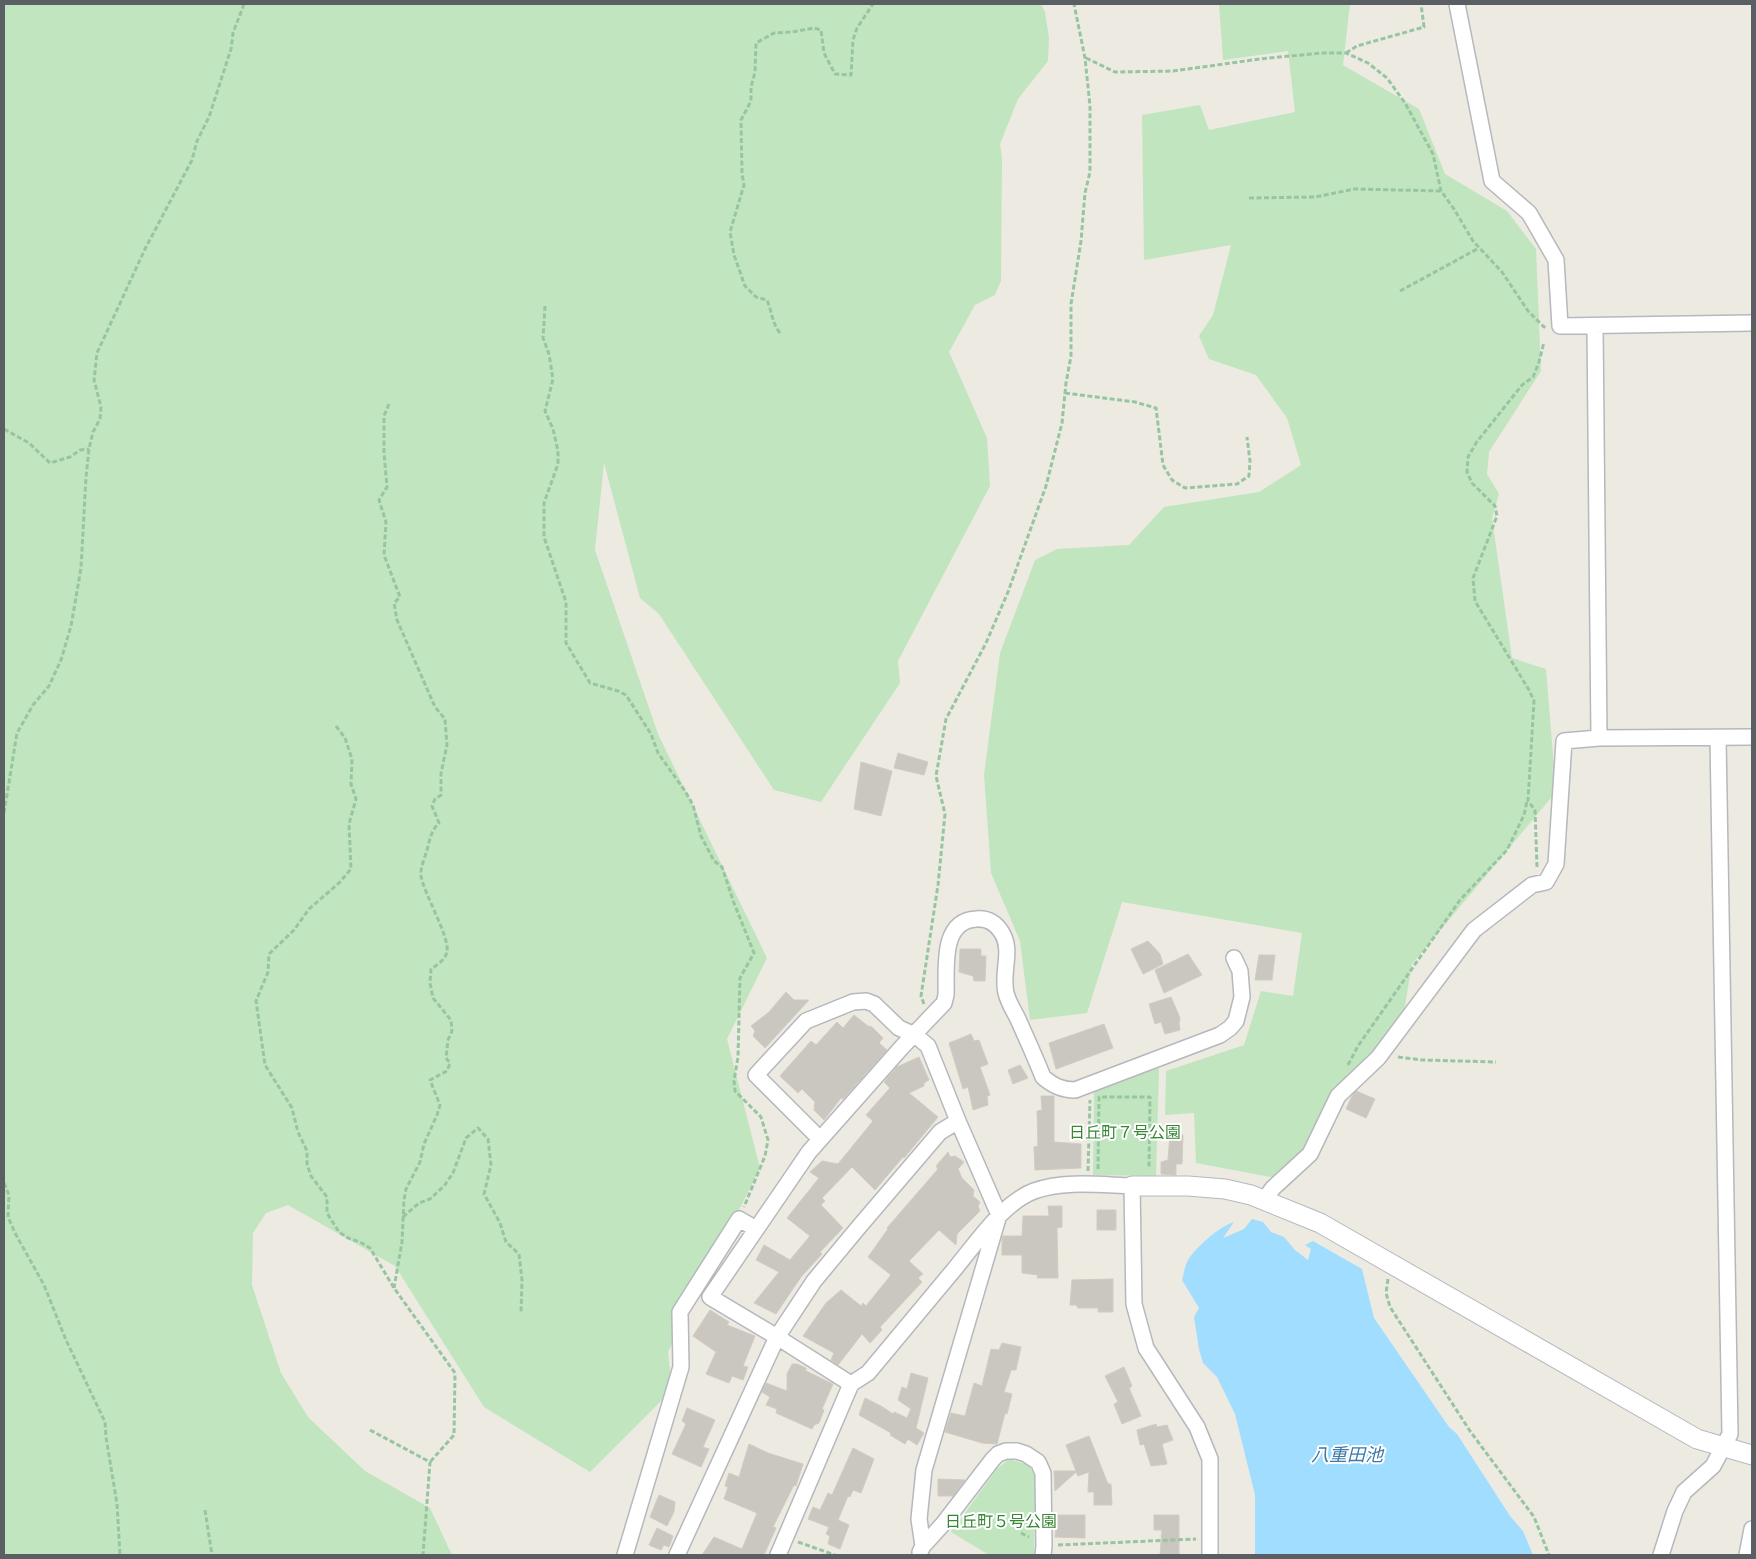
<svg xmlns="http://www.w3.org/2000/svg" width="1756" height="1559" font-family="Karla,'Noto Sans JP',sans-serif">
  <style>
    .green { fill: #c1e5be }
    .water { fill: #a1ddfe }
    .building { fill: #cac7c1; stroke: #d2cbc0 }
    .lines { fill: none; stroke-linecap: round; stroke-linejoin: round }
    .minor-casing { stroke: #b5b8bc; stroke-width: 18 }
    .tertiary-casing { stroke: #b5b8bc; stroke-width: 21 }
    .path { stroke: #98c5a1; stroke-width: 3; stroke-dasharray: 5 2.5; stroke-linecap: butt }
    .minor { stroke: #fff; stroke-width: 15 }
    .tertiary { stroke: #fff; stroke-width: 19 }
    .labels { text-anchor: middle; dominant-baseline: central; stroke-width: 4; stroke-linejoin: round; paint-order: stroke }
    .park-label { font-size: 16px; fill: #398636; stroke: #fff }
    .water-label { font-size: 18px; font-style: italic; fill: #3c79a7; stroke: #fff }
  </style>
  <rect width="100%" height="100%" fill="#edeae2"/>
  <path class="green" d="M4,4H1041L1045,12L1049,38L1048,61L1018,99L1000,144L1002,158L1001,281L995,295L975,305L949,352L987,438L990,486L898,661L900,683L821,802L774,790L659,614L640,598L604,463L595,550L658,734L767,958L727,1039L760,1168L668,1352L672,1390L590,1472L484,1407L395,1266L288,1205L266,1213L253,1233L252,1285L281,1373L308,1417L365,1471L430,1508L452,1555H4Z
    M1219,4H1350L1343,65L1419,109L1445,174L1507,211L1536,249L1541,371L1489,452L1487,474L1499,494L1492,518L1512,658L1546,669L1556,792L1412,964L1402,1023L1281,1179L1196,1163L1194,1113L1165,1115L1166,1071L1244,1045L1261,991L1293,996L1302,933L1122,902L1087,1013L1030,1020L1020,941L991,873L984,775L1000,653L1035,560L1057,549L1129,545L1164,507L1259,492L1301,465L1287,418L1256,375L1209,359L1199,336L1213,315L1231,245L1144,260L1142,115L1200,105L1209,130L1295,112L1288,51L1223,60Z
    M1159,1068L1156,1176L1093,1175L1094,1089Z
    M1009,1459L1029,1465L1035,1477L1034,1555H989L951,1532L997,1469Z"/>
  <path class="water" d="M1252,1219L1263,1222L1271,1232L1284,1237L1295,1250L1308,1260L1311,1249L1305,1245L1313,1241L1362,1269L1374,1318L1449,1427L1457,1434L1510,1516L1523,1531L1533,1555H1255V1495L1235,1414L1217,1377L1203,1363L1199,1349L1194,1317L1199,1308L1182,1280C1184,1273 1185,1263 1190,1257C1200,1244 1219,1227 1234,1222L1223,1238L1244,1229Z"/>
  <path class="building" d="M898,753L928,762L924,775L894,768Z
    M861,762L892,771L881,816L854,809Z
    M1148,941L1160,954L1163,964L1143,974L1131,949Z
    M960,949H981V956H986L985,981H974L973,976L959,972Z
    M1188,954L1202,975L1164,993L1155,970Z
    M1259,955H1275L1272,980H1255Z
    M786,992L794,1000H809L765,1048L753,1036L755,1031L751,1026L769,1012Z
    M1171,997L1180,1018L1179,1023L1180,1030L1165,1034L1161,1022L1155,1024L1149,1004Z
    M854,1015L868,1026L872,1027L883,1038L879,1043L887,1050L843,1099L841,1098L824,1120L814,1110L815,1102L802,1089L798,1093L780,1076L811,1041L816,1045L837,1022L843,1028Z
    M1104,1024L1113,1048L1056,1069L1049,1043Z
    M971,1034L974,1041L979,1040L988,1064L980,1067L990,1095L987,1096L988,1105L973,1110L968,1087L963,1089L949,1043Z
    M919,1057L929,1080L924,1083V1086L909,1093L938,1117L904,1158L903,1157L875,1190L852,1167L822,1198L825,1201L821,1205L843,1228L820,1252L822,1254L801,1277L776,1314L754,1303L779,1272L756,1260L764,1245L790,1260L810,1236L787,1218L819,1178L810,1172L822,1161L838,1164L873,1121L866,1115L890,1088L884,1082L897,1067Z
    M1020,1065L1028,1078L1013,1084L1008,1070Z
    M1356,1091L1375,1099L1366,1118L1346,1109L1352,1096Z
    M1041,1096H1054V1142L1081,1144V1168L1035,1170L1034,1147L1038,1146L1037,1111L1042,1110Z
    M1170,1135H1183L1182,1164H1176V1175L1161,1174V1162L1168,1160Z
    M948,1152L950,1157L955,1156L964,1162L958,1169L962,1178L974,1190L973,1196L980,1202L978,1206L980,1211L957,1234L956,1245L939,1230L909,1261L923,1274L918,1278L922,1282L880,1327L882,1330L870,1343L862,1334L838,1365L831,1360L834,1353L803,1336L826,1303L841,1290L861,1306L863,1303L866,1306L891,1275L868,1257L888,1229L887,1228L938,1169L936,1166Z
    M1048,1206H1062V1227L1057,1228L1058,1278H1037L1038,1275L1022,1273V1255H1002V1239L1003,1236H1022L1023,1216H1049Z
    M1097,1210H1116V1230H1097Z
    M1113,1279V1312H1098V1308H1078L1076,1305H1070L1072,1280Z
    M710,1310L729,1322L727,1325L755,1336L743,1366L748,1367L743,1380L732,1376L729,1383L706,1374L716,1352L693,1336Z
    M1002,1343L1021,1347L1016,1370H1011L1004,1392L1012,1394L1007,1414L1005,1413L997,1444L982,1443L945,1432L951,1413L965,1416L974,1383L982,1386L991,1349L999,1350Z
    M792,1364H797L806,1368V1371L833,1384L822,1409L824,1410L819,1423L814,1425L812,1429L776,1413L777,1409L766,1405L770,1397L762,1392L766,1383L787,1391V1374Z
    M1124,1367L1132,1386L1129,1388L1141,1416L1122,1424L1114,1404L1118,1402L1105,1376Z
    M911,1373L928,1378L916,1428L924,1433L917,1445L908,1439L905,1444L890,1435L891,1433L859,1415L865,1398L881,1406L893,1414L894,1412L907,1418L911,1409L898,1400L902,1387L907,1389Z
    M687,1408L715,1420L703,1447L709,1449L701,1467L672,1454L686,1424L682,1421Z
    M1156,1424L1157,1427L1167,1425L1173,1440L1162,1444L1167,1464L1151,1466L1144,1444L1140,1445L1137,1430Z
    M1089,1436L1108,1484H1111L1112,1505H1094V1492H1088L1089,1472L1078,1476L1076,1472L1055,1491L1054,1471H1076L1066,1445Z
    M749,1444L768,1453L803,1464L796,1486L794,1485L773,1527L776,1528L764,1555H702L714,1537L742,1549L757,1513L724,1499L728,1487L725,1486L729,1473L739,1477Z
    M853,1448L874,1459L861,1493L853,1490L850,1497L848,1496L838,1520L849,1525L840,1549L828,1544L830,1536L826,1534L829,1527L808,1519L813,1507L820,1510L828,1493L832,1495Z
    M938,1479L965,1480L953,1496H938Z
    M659,1495L675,1502L674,1512L667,1526L650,1517Z
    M1057,1515H1085V1538L1055,1537Z
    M1154,1515H1179V1555H1160L1162,1530H1154Z
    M657,1528L673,1536L669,1547L664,1545L661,1550L649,1545Z"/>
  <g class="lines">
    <g class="minor-casing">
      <path id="minor" d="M1457,4L1492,181L1529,213L1556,260L1560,326L1752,323
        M1595,326L1599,738
        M820,1139L756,1075L806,1021L853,1002L866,1001L874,1004L899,1028L915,1035L928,1046L958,1121L999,1215L924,1470L919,1519L923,1546
        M1264,1200L1273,1188L1310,1154L1338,1096L1378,1058L1474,930L1532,885L1546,882L1556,864L1564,741L1599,738L1752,737
        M851,1384L777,1337L710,1297L809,1152L902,1047L944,1003L946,995C947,969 940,921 976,919C987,918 996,923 1002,933C1013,951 1001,973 1006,993C1008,1001 1013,1010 1017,1017C1026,1037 1035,1057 1043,1077C1053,1086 1062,1090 1075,1090L1220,1035L1230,1028L1236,1021L1242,997L1240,971L1234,958
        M920,1552L923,1546L943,1524L993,1459L998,1454L1006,1451H1017L1026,1454L1038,1462L1043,1473L1044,1546L1043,1555
        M625,1555L681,1367L680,1312L739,1219L756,1229
        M677,1555L777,1337L814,1281L858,1228L940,1132L958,1121
        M778,1555L851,1384L868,1373C896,1339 925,1305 953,1271C975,1245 1002,1203 1034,1191C1064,1180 1101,1185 1132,1186L1134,1304L1146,1348L1197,1427L1210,1459V1555
        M1661,1555L1675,1511L1684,1492L1713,1466L1730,1434L1718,738
        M1747,1555L1752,1529"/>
    </g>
    <g class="tertiary-casing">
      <path id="tertiary" d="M1132,1186H1188L1225,1189L1251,1195L1320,1223L1697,1439L1752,1455"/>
    </g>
    <path class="path" d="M1346,53L1357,46L1424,27L1421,4
      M1086,58L1115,72L1173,71L1260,59L1321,53H1346L1368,63L1387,78L1405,103L1433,154L1441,191L1454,209L1473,241L1502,272L1528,311L1544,327H1547
      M1249,198L1315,197L1354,189L1441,191
      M1400,291L1479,248
      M545,306L543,338L549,354L553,379L545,411L553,429L558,451V464L544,503V537L566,602V643L590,683L618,691L626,695L651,734L658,753L685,791L693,805L701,836L714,861L722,867L734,903L754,953L740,978L738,1057L734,1081L735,1091L761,1117L768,1140L765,1156L744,1207
      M780,333C772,323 772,312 767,300L756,297L745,286L734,255L730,232L744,185L742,174L741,120L751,101V87L755,72L756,43L774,33L792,32L814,28L821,30L824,53L835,74L851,75L853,40L857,28L873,4
      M1065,393L1135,402L1156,408L1163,465L1172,480L1185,488L1237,484L1249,476L1250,461L1247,437
      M389,404L384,416V453L387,487L379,500L386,522L384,555L400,597L394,603L397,620L435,707L445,719L447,745L441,773V795L435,799L432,806L439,823C431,831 430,839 427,850C425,858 420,867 421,876C424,894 450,937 447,952C445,960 437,965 431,969L430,983L433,998L451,1020L452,1031L448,1040L446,1058L450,1063L447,1071L430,1080L440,1105L437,1115L424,1144L420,1162L406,1189L404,1200L402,1242L394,1288
      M4,429L29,443L50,463L70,457L80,450L89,449
      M336,726L345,738L352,759L351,784L356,799L349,824L351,869L339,883L309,909L294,930L269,954L268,972L256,1001L265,1065L292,1108L298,1132L307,1151V1164L311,1176L327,1197V1213L339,1232L348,1238L360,1242L370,1248L394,1288L455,1373L454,1435L430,1462
      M4,813L17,733L33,705L49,686L61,660L71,626L81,568L86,477L89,449L93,432L100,419L101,407L94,380L97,353L145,249L192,160L197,141L209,117L231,49L233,33L244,4
      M1537,867L1535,810L1528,801L1534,701L1529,690L1475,601L1473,578L1497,516L1495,506L1472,483L1467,472L1468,457L1476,443L1522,385L1533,377L1539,362L1544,342
      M924,1004L921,996L938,885L945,814L936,776L946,719L986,643L1008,592L1046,486L1062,423L1066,383L1071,356V304L1081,241L1085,193L1090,172V106L1085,58L1074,4
      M1398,1057L1422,1060L1496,1062
      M1348,1065L1358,1046L1460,900L1507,850L1524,815L1527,801
      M1098,1169L1099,1097H1150L1149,1169
      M1088,1171L1090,1100
      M4,1183L9,1195L8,1217L15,1233L44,1285L66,1340L105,1422L106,1437L117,1504L120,1555
      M403,1217L419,1203L430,1199L444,1186L453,1173L466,1138L478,1128L488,1139L491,1165L484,1194L500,1223L506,1242L519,1254L522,1280L521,1314
      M1388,1279L1386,1293L1390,1307L1470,1431L1534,1517L1549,1555
      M370,1430L430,1462L423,1555
      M205,1510L212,1555
      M1021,1533L1029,1537
      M798,1542L835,1555
      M1058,1545L1196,1539"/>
    <use href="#minor" class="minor"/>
    <use href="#tertiary" class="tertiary"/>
  </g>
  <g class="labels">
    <g class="park-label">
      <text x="1125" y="1132">日丘町７号公園</text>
      <text x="1001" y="1521">日丘町５号公園</text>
    </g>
    <g class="water-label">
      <text x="1347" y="1455">八重田池</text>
    </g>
  </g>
  <rect width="1756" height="1559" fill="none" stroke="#5a5f63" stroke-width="10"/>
</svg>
